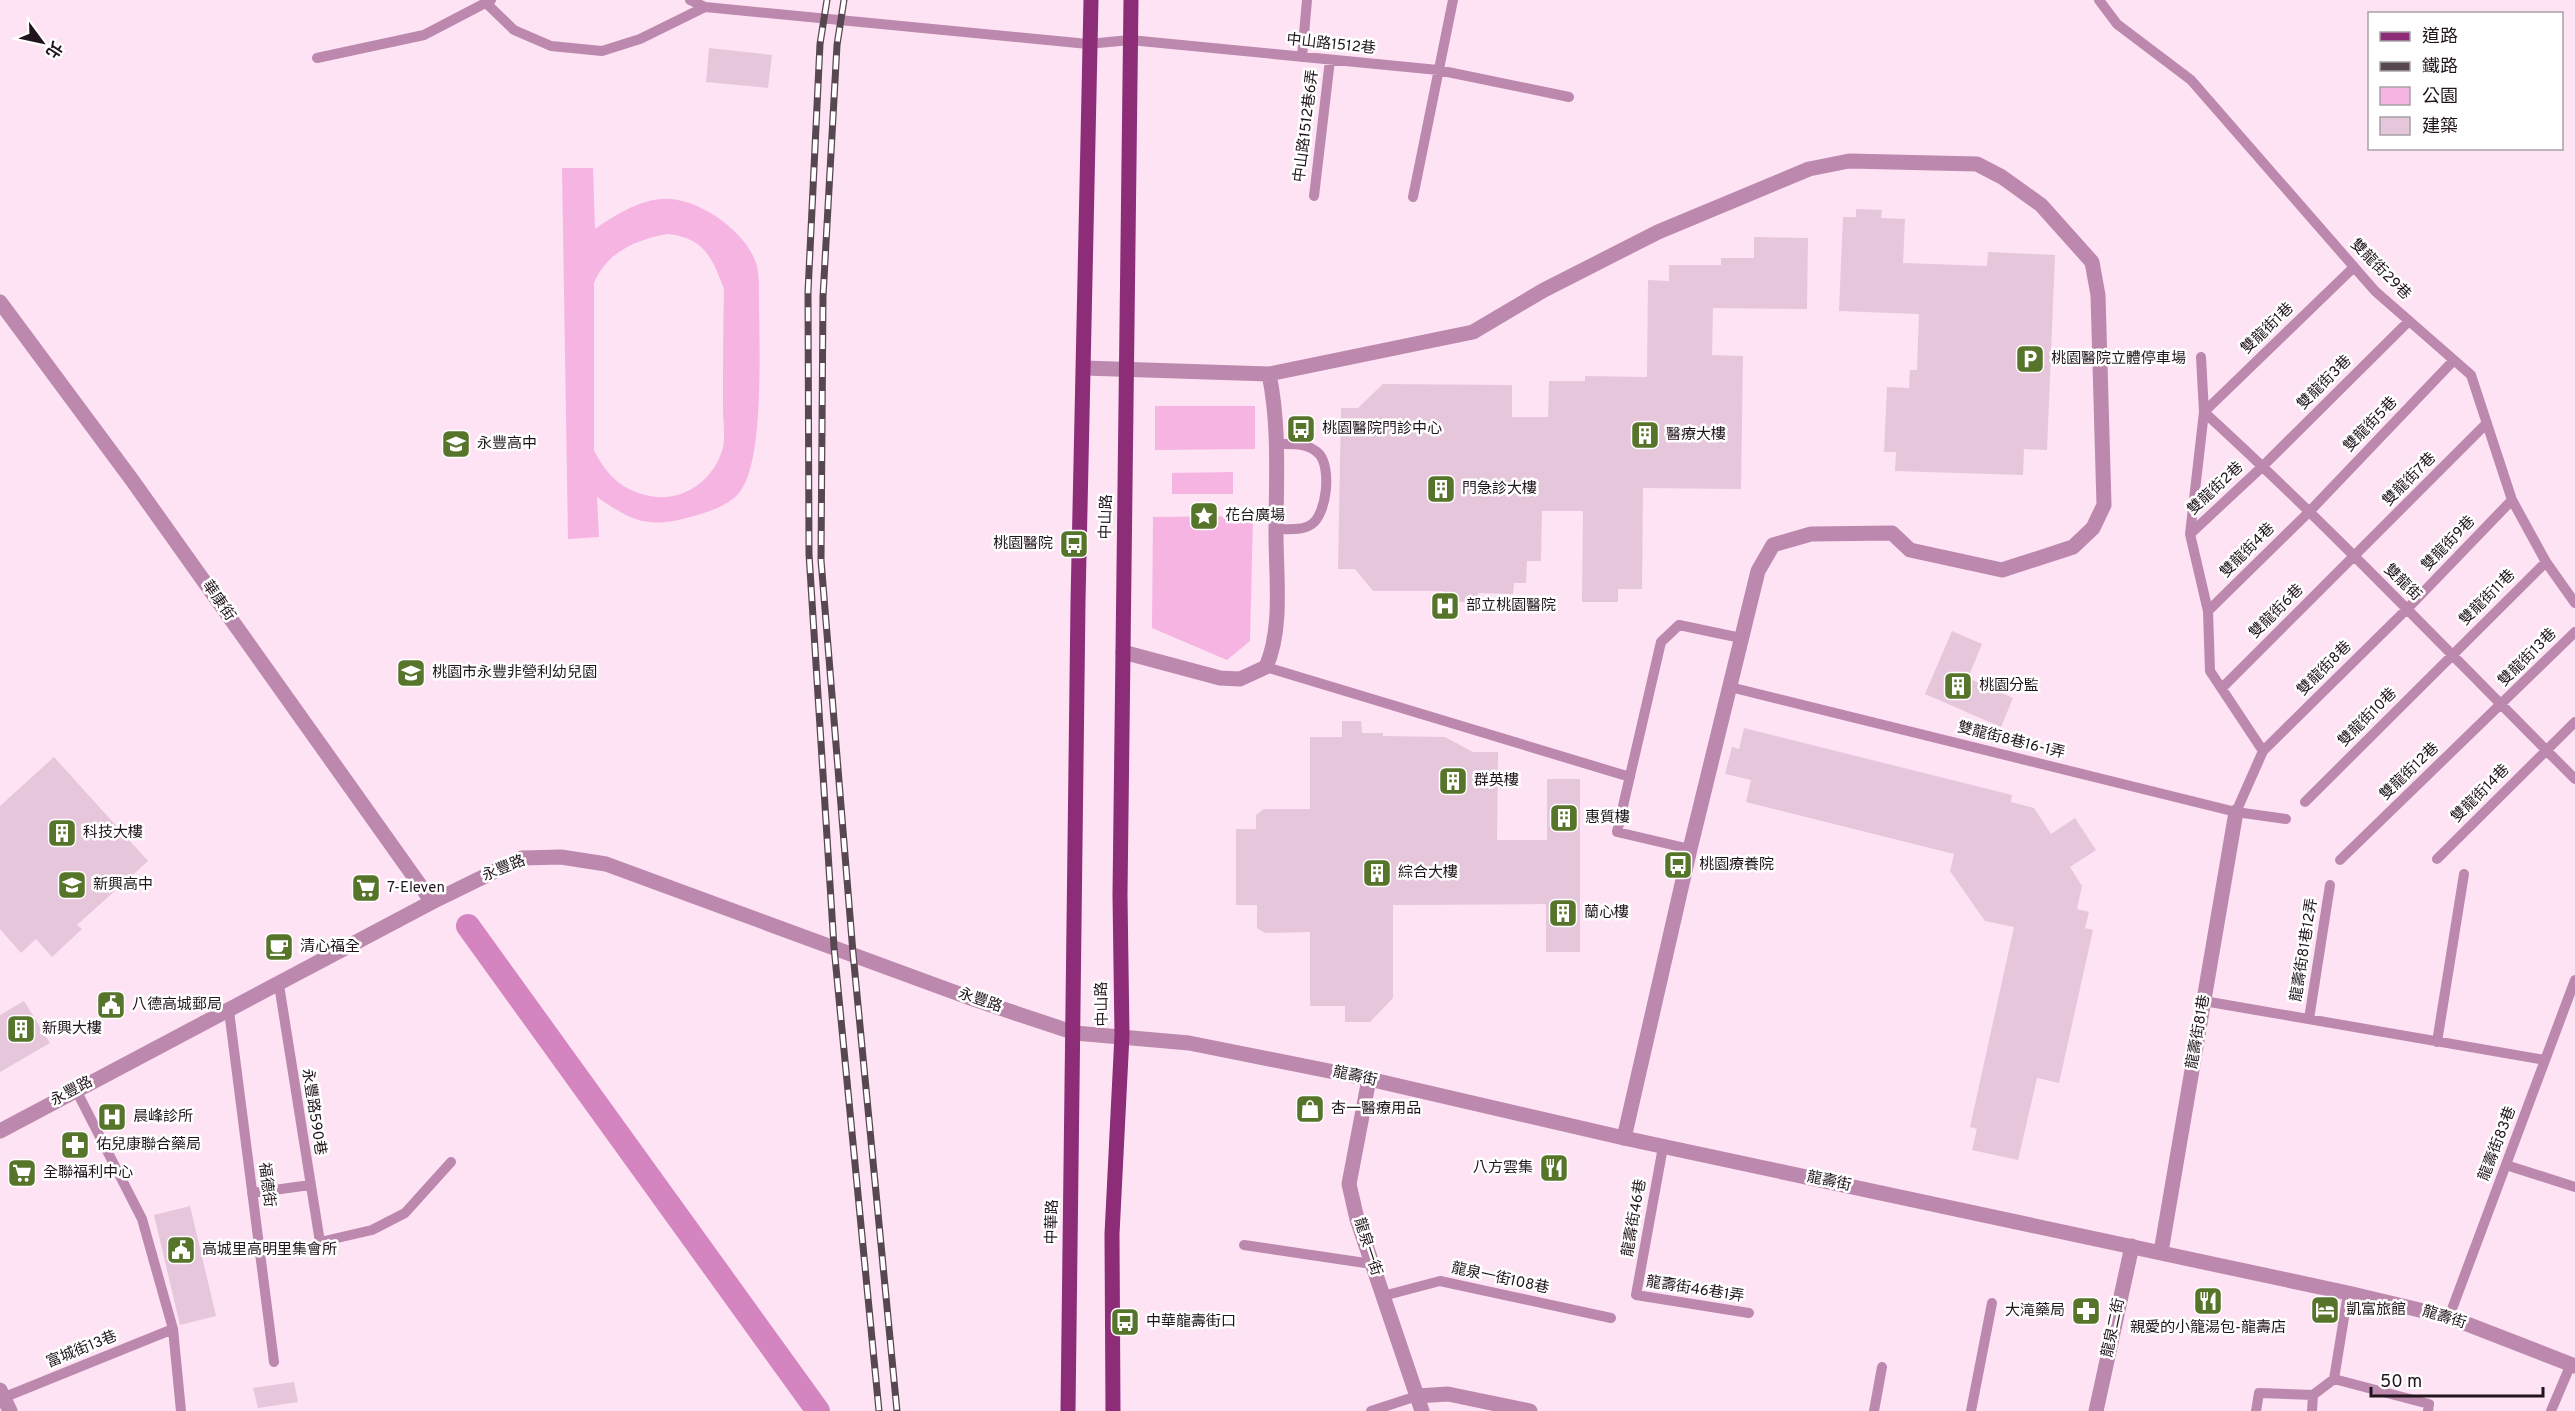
<svg xmlns="http://www.w3.org/2000/svg" width="2575" height="1411" font-family="Overpass,'Noto Sans TC',sans-serif">
  <style>
    .green { fill: #f5b4e2; fill-rule: evenodd }
    .lines { fill: none; stroke-linecap: round; stroke-linejoin: round }
    .canal { stroke: #d484be; stroke-width: 24 }
    .building { fill: #e6c6db }
    .service { stroke: #bd88ad; stroke-width: 10 }
    .minor { stroke: #bd88ad; stroke-width: 15 }
    .tertiary { stroke: #bd88ad; stroke-width: 15 }
    .primary { stroke: #8d2d78; stroke-width: 15 }
    .rail-casing { stroke: #564751; stroke-width: 7 }
    .rail { stroke: #fff; stroke-width: 4.5; stroke-dasharray: 14; stroke-linecap: butt }
    .labels { text-anchor: middle; dominant-baseline: central; stroke-width: 5; stroke-linejoin: round; paint-order: stroke }
    .street-label { font-size: 15px; fill: #21151d; stroke: #fff }
    .poi-label { font-size: 15px; fill: #21151d; stroke: #fff; text-anchor: start }
  </style>
  <rect width="100%" height="100%" fill="#fde3f4"/>
  <path class="green" d="M562,168H593L595,229C614,216 637,201 661,199C696,196 745,230 756,263C758,268 758,276 759,281C758,328 767,459 739,493C728,506 706,513 690,517C647,529 632,521 597,497L599,537L568,539ZM668,234C704,238 712,257 724,289C723,329 723,369 723,409C723,421 726,439 722,451C713,479 686,500 656,497C625,493 607,477 594,450V283C606,253 636,239 668,234Z
    M1155,406H1255V449L1155,450Z
    M1233,472V494H1172V473Z
    M1253,516L1250,641L1227,660L1152,628L1153,517Z"/>
  <g class="lines">
    <path class="canal" d="M468,926L818,1411"/>
  </g>
  <path class="building" d="M709,48L772,55L768,88L706,82Z
    M1856,209L1882,210L1881,218L1905,219L1903,263L1987,266L1988,252L2055,255L2047,450L2024,449L2023,475L1895,471L1896,452H1884L1887,387L1909,388L1910,370H1917L1919,314L1839,311L1843,217H1856Z
    M1754,237L1808,238L1807,309L1713,308L1712,355L1743,356L1741,489L1643,488L1642,589H1618V602H1582L1583,511H1542L1541,561H1527L1526,583H1514L1513,594L1478,593V602H1443V591H1373L1355,569H1338L1341,408H1358L1383,384L1512,385V417H1548L1549,381H1585V376L1647,377L1648,280L1669,281V265H1721V258H1754Z
    M1952,631L1982,644L1968,678L2013,698L2001,727L1925,694Z
    M1342,721H1361L1362,733H1383V736L1445,737L1473,752H1498L1497,840H1547V779H1580V952H1546V904L1393,905V998L1370,1022H1345V1006H1310V932L1265,933L1257,928V905H1236V829H1256V815L1264,809H1310V737H1342Z
    M1744,728L2012,795L2011,802L2034,808L2051,834L2075,818L2096,850L2070,867L2082,886L2077,909L2089,912L2085,928L2093,930L2059,1083L2037,1078L2018,1160L1972,1150L1977,1129L1970,1127L2014,927L1985,921L1950,871L1954,854L1746,802L1751,780L1725,774L1732,747L1739,749Z
    M54,757L148,861L77,925L82,929L52,957L36,939L21,953L0,929V806Z
    M24,1001L50,1043L0,1072V1015Z
    M190,1206L216,1316L180,1325L154,1215Z
    M294,1382L298,1402L258,1408L253,1388Z"/>
  <g class="lines">
    <path class="service" d="M690,0L705,7L1088,44L1130,40L1438,70L1569,97
      M2099,0L2117,24L2191,80L2375,291L2471,375L2512,500L2546,562L2575,603
      M487,4L514,30L551,46L602,51L640,39L705,7
      M1302,57L1307,0
      M317,58L424,35L491,0
      M1314,196L1330,60
      M1413,197L1453,0
      M2353,268L2204,412C2332,529 2452,656 2575,779
      M2201,357L2204,412L2190,534L2208,611L2210,671L2263,751L2236,812
      M1276,529C1288,529 1302,531 1312,524C1327,513 1331,469 1320,455C1309,442 1291,444 1276,444
      M2190,534L2263,466L2409,321
      M2208,611L2309,512L2454,360
      M1266,667L1630,777
      M1730,687L2236,812L2286,819
      M2222,688L2487,423
      M2263,751L2408,608L2512,500
      M2305,802L2546,562
      M1690,849L1617,832L1661,642L1679,625L1741,638
      M2437,859L2575,722
      M2340,860L2575,632
      M279,985L320,1242L372,1230L405,1213L451,1162
      M2204,1001L2545,1060
      M229,1011L274,1362
      M2309,1019L2330,885
      M2437,1042L2464,874
      M76,1090L142,1219L173,1329L181,1411
      M1663,1147L1636,1295L1749,1313
      M2506,1165L2575,1187
      M252,1193L310,1185
      M1244,1245L1372,1264
      M1383,1296L1440,1281L1611,1318
      M2449,1317L2575,980
      M2334,1379L2429,1404L2428,1411
      M0,1399L173,1329
      M1371,1411L1417,1396
      M1874,1411L1882,1367
      M1971,1411L1992,1303
      M2256,1411L2259,1393L2313,1395
      M2312,1411L2313,1395L2334,1379L2348,1293
      M2551,1411L2571,1364"/>
    <path class="minor" d="M0,302L132,480L432,902
      M1084,368L1269,374L1473,332L1544,290L1658,232L1809,169L1849,161L1977,164L2002,177L2041,205L2092,262L2098,295L2104,505L2093,528L2073,547L2002,570L1910,550L1892,533L1811,534L1773,545L1758,571L1690,849L1624,1138
      M1123,652L1220,678L1240,679L1266,667C1283,628 1276,577 1276,535C1276,481 1280,427 1269,374
      M1369,1079L1349,1184L1357,1219L1422,1411
      M2161,1252L2236,812
      M0,1390L10,1411
      M1417,1396L1448,1394L1530,1411
      M2096,1411L2132,1246"/>
    <path class="tertiary" d="M0,1131L432,902L522,858L561,857L606,864L973,999L1075,1033L1189,1043L1369,1079L1624,1138L2348,1293L2449,1317L2575,1366"/>
    <path class="primary" d="M1068,1411L1078,602L1091,0
      M1113,1411L1112,1234L1122,1035L1120,895L1131,0"/>
    <g class="rail-casing">
      <path id="rail" d="M827,0L820,44L808,292L809,554L834,947L879,1411
        M844,0L837,45L823,297L821,560L853,953L897,1411"/>
    </g>
    <use href="#rail" class="rail"/>
  </g>
  <defs>
    <g id="parking-square" transform="scale(1.5)"><rect x="-9" y="-9" width="18" height="18" rx="4" fill="#57752a" stroke="#fff"/><path d="M-3.5-5.5H1a3.5 3.5 0 0 1 0 7H-1V5.5H-3.5ZM-1-3.4V-.6H.8a1.4 1.4 0 0 0 0-2.8Z" fill="#fff"/></g>
    <g id="bus-square" transform="scale(1.5)"><rect x="-9" y="-9" width="18" height="18" rx="4" fill="#57752a" stroke="#fff"/><path d="M-5-6H5V4H4V6H2V4H-2V6H-4V4H-5ZM-3.5-4V0h7V-4ZM-3.5 1.2v1.5H-2V1.2ZM2 1.2v1.5H3.5V1.2Z" fill="#fff"/></g>
    <g id="building-square" transform="scale(1.5)"><rect x="-9" y="-9" width="18" height="18" rx="4" fill="#57752a" stroke="#fff"/><path d="M-4-6H4V6H1V3H-1V6H-4ZM-2.5-4.3h1.7v1.8h-1.7ZM.8-4.3h1.7v1.8H.8ZM-2.5-1h1.7V.8h-1.7ZM.8-1h1.7V.8H.8Z" fill="#fff"/></g>
    <g id="school-square" transform="scale(1.5)"><rect x="-9" y="-9" width="18" height="18" rx="4" fill="#57752a" stroke="#fff"/><path d="M0-5L7-2L0 1L-7-2ZM-4 1L0 2.5L4 1V4Q0 6-4 4Z" fill="#fff"/></g>
    <g id="sight-square" transform="scale(1.5)"><rect x="-9" y="-9" width="18" height="18" rx="4" fill="#57752a" stroke="#fff"/><path d="M0-6L1.8-2.2L6-1.7L2.9 1.2L3.7 5.4L0 3.3L-3.7 5.4L-2.9 1.2L-6-1.7L-1.8-2.2Z" fill="#fff"/></g>
    <g id="hospital-square" transform="scale(1.5)"><rect x="-9" y="-9" width="18" height="18" rx="4" fill="#57752a" stroke="#fff"/><path d="M-5-5h3v3.5h4V-5h3V5h-3V1.5h-4V5h-3Z" fill="#fff"/></g>
    <g id="supermarket-square" transform="scale(1.5)"><rect x="-9" y="-9" width="18" height="18" rx="4" fill="#57752a" stroke="#fff"/><path d="M-6-5.5h2.5l.6 2H6L4.5 2H-2.5L-4.4-4H-6ZM-1.5 3.2a1.3 1.3 0 1 0 .1 0ZM3 3.2a1.3 1.3 0 1 0 .1 0Z" fill="#fff"/></g>
    <g id="cafe-square" transform="scale(1.5)"><rect x="-9" y="-9" width="18" height="18" rx="4" fill="#57752a" stroke="#fff"/><path d="M-5.5-4.5H6V0H3Q3 3.5 0 3.5H-2.5Q-5.5 3.5-5.5 0ZM3-3.2v2h1.7v-2ZM-6 4.5H4V6H-6Z" fill="#fff"/></g>
    <g id="civic-square" transform="scale(1.5)"><rect x="-9" y="-9" width="18" height="18" rx="4" fill="#57752a" stroke="#fff"/><path d="M-.6-6.5H3V-4.5H.6V-3L4-1V1h2V6H-6V1h2V-1L-.6-3ZM-1.2 2.5V6h2.4V2.5Z" fill="#fff"/></g>
    <g id="shop-square" transform="scale(1.5)"><rect x="-9" y="-9" width="18" height="18" rx="4" fill="#57752a" stroke="#fff"/><path d="M-5-2.5h2.3a2.7 3.5 0 0 1 5.4 0H5L5.5 6h-11ZM-1.5-2.5h3a1.5 2.3 0 0 0-3 0Z" fill="#fff"/></g>
    <g id="pharmacy-square" transform="scale(1.5)"><rect x="-9" y="-9" width="18" height="18" rx="4" fill="#57752a" stroke="#fff"/><path d="M-2-6h4v4h4v4h-4v4h-4v-4h-4v-4h4Z" fill="#fff"/></g>
    <g id="restaurant-square" transform="scale(1.5)"><rect x="-9" y="-9" width="18" height="18" rx="4" fill="#57752a" stroke="#fff"/><path d="M-5-6h1v4h1v-4h1v4h1v-4h1v5L-1.5 .5V6h-2V.5L-5-1ZM5-6V6H3V1.5H1.5Q1.5-4 5-6Z" fill="#fff"/></g>
    <g id="hotel-square" transform="scale(1.5)"><rect x="-9" y="-9" width="18" height="18" rx="4" fill="#57752a" stroke="#fff"/><path d="M-6-4.5h1.5V1H6V5H4.5V3h-9V5H-6ZM-4 0a1.8 1.8 0 1 1 3.6 0ZM.5 0V-2.5h3Q6-2.5 6 0Z" fill="#fff"/></g>
  </defs>
  <g fill-rule="evenodd">
    <use href="#parking-square" x="2030" y="359"/>
    <use href="#bus-square" x="1301" y="429"/>
    <use href="#building-square" x="1645" y="435"/>
    <use href="#school-square" x="456" y="444"/>
    <use href="#building-square" x="1441" y="489"/>
    <use href="#sight-square" x="1204" y="516"/>
    <use href="#bus-square" x="1074" y="544"/>
    <use href="#hospital-square" x="1445" y="606"/>
    <use href="#school-square" x="411" y="673"/>
    <use href="#building-square" x="1958" y="686"/>
    <use href="#building-square" x="1453" y="781"/>
    <use href="#building-square" x="1564" y="818"/>
    <use href="#building-square" x="62" y="833"/>
    <use href="#bus-square" x="1678" y="865"/>
    <use href="#building-square" x="1377" y="873"/>
    <use href="#school-square" x="72" y="885"/>
    <use href="#supermarket-square" x="366" y="888"/>
    <use href="#building-square" x="1563" y="913"/>
    <use href="#cafe-square" x="279" y="947"/>
    <use href="#civic-square" x="111" y="1005"/>
    <use href="#building-square" x="21" y="1029"/>
    <use href="#shop-square" x="1310" y="1109"/>
    <use href="#hospital-square" x="112" y="1117"/>
    <use href="#pharmacy-square" x="75" y="1145"/>
    <use href="#restaurant-square" x="1554" y="1168"/>
    <use href="#supermarket-square" x="22" y="1173"/>
    <use href="#civic-square" x="181" y="1250"/>
    <use href="#restaurant-square" x="2208" y="1301"/>
    <use href="#hotel-square" x="2325" y="1310"/>
    <use href="#pharmacy-square" x="2086" y="1311"/>
    <use href="#bus-square" x="1125" y="1322"/>
  </g>
  <g class="labels">
    <g class="street-label">
      <text transform="translate(1331 45) rotate(6)">中山路1512巷</text>
      <text transform="translate(1307 126) rotate(-83)">中山路1512巷6弄</text>
      <text transform="translate(2380 270) rotate(45)">雙龍街29巷</text>
      <text transform="translate(2268 329) rotate(-44)">雙龍街1巷</text>
      <text transform="translate(2325 383) rotate(-45)">雙龍街3巷</text>
      <text transform="translate(2371 425) rotate(-46)">雙龍街5巷</text>
      <text transform="translate(2410 480) rotate(-45)">雙龍街7巷</text>
      <text transform="translate(2216 489) rotate(-43)">雙龍街2巷</text>
      <text transform="translate(1107 517) rotate(-89)">中山路</text>
      <text transform="translate(2449 544) rotate(-46)">雙龍街9巷</text>
      <text transform="translate(2248 551) rotate(-45)">雙龍街4巷</text>
      <text transform="translate(2402 583) rotate(44)">雙龍街</text>
      <text transform="translate(2488 598) rotate(-45)">雙龍街11巷</text>
      <text transform="translate(218 601) rotate(55)">華康街</text>
      <text transform="translate(2277 612) rotate(-45)">雙龍街6巷</text>
      <text transform="translate(2528 658) rotate(-45)">雙龍街13巷</text>
      <text transform="translate(2325 669) rotate(-45)">雙龍街8巷</text>
      <text transform="translate(2368 718) rotate(-45)">雙龍街10巷</text>
      <text transform="translate(2011 741) rotate(14)">雙龍街8巷16-1弄</text>
      <text transform="translate(2410 772) rotate(-44)">雙龍街12巷</text>
      <text transform="translate(2481 794) rotate(-45)">雙龍街14巷</text>
      <text transform="translate(504 869) rotate(-22)">永豐路</text>
      <text transform="translate(2305 950) rotate(-81)">龍壽街81巷12弄</text>
      <text transform="translate(980 1001) rotate(19)">永豐路</text>
      <text transform="translate(1103 1004) rotate(-91)">中山路</text>
      <text transform="translate(2199 1032) rotate(-80)">龍壽街81巷</text>
      <text transform="translate(1355 1077) rotate(12)">龍壽街</text>
      <text transform="translate(72 1092) rotate(-28)">永豐路</text>
      <text transform="translate(313 1112) rotate(81)">永豐路590巷</text>
      <text transform="translate(2498 1144) rotate(-69)">龍壽街83巷</text>
      <text transform="translate(1829 1182) rotate(12)">龍壽街</text>
      <text transform="translate(266 1185) rotate(83)">福德街</text>
      <text transform="translate(1635 1218) rotate(-80)">龍壽街46巷</text>
      <text transform="translate(1053 1222) rotate(-89)">中華路</text>
      <text transform="translate(1367 1247) rotate(72)">龍泉一街</text>
      <text transform="translate(1500 1279) rotate(12)">龍泉一街108巷</text>
      <text transform="translate(1695 1290) rotate(9)">龍壽街46巷1弄</text>
      <text transform="translate(2444 1318) rotate(17)">龍壽街</text>
      <text transform="translate(2114 1328) rotate(-78)">龍泉二街</text>
      <text transform="translate(82 1350) rotate(-22)">富城街13巷</text>
    </g>
    <g class="poi-label">
      <text x="2051" y="359">桃園醫院立體停車場</text>
      <text x="1322" y="429">桃園醫院門診中心</text>
      <text x="1666" y="435">醫療大樓</text>
      <text x="477" y="444">永豐高中</text>
      <text x="1462" y="489">門急診大樓</text>
      <text x="1225" y="516">花台廣場</text>
      <text x="1053" y="544" text-anchor="end">桃園醫院</text>
      <text x="1466" y="606">部立桃園醫院</text>
      <text x="432" y="673">桃園市永豐非營利幼兒園</text>
      <text x="1979" y="686">桃園分監</text>
      <text x="1474" y="781">群英樓</text>
      <text x="1585" y="818">惠質樓</text>
      <text x="83" y="833">科技大樓</text>
      <text x="1699" y="865">桃園療養院</text>
      <text x="1398" y="873">綜合大樓</text>
      <text x="93" y="885">新興高中</text>
      <text x="387" y="888">7-Eleven</text>
      <text x="1584" y="913">蘭心樓</text>
      <text x="300" y="947">清心福全</text>
      <text x="132" y="1005">八德高城郵局</text>
      <text x="42" y="1029">新興大樓</text>
      <text x="1331" y="1109">杏一醫療用品</text>
      <text x="133" y="1117">晨峰診所</text>
      <text x="96" y="1145">佑兒康聯合藥局</text>
      <text x="1533" y="1168" text-anchor="end">八方雲集</text>
      <text x="43" y="1173">全聯福利中心</text>
      <text x="202" y="1250">高城里高明里集會所</text>
      <text x="2346" y="1310">凱富旅館</text>
      <text x="2065" y="1311" text-anchor="end">大滝藥局</text>
      <text x="1146" y="1322">中華龍壽街口</text>
      <text x="2208" y="1328" text-anchor="middle">親愛的小籠湯包-龍壽店</text>
    </g>
  </g>
  <rect x="2368" y="12" width="195" height="138" fill="#ffffff" stroke="#a6a1a5" stroke-width="1.5"/>
  <rect x="2380" y="32" width="30" height="9" fill="#8d2d78" stroke="#a6a1a5" stroke-width="1.5"/>
  <text x="2422" y="42" font-size="18" fill="#21151d">道路</text>
  <rect x="2380" y="62" width="30" height="9" fill="#564751" stroke="#a6a1a5" stroke-width="1.5"/>
  <text x="2422" y="72" font-size="18" fill="#21151d">鐵路</text>
  <rect x="2380" y="87" width="30" height="18" fill="#f5b4e2" stroke="#a6a1a5" stroke-width="1.5"/>
  <text x="2422" y="102" font-size="18" fill="#21151d">公園</text>
  <rect x="2380" y="117" width="30" height="18" fill="#e6c6db" stroke="#a6a1a5" stroke-width="1.5"/>
  <text x="2422" y="132" font-size="18" fill="#21151d">建築</text>
  <g transform="translate(42 42) rotate(123)" stroke="#ffffff" stroke-width="4.5" paint-order="stroke">
  <path d="M0-4.5L10 22L0 15L-10 22Z" fill="#21151d"/>
  <text y="-9" font-size="16" font-weight="bold" text-anchor="middle" fill="#21151d">北</text>
  </g>
  <path d="M2371 1387v9h172v-9" fill="none" stroke="#21151d" stroke-width="3"/>
  <text x="2380" y="1387" font-size="18" fill="#21151d" stroke="#ffffff" stroke-width="4.5" paint-order="stroke">50 m</text>
</svg>
